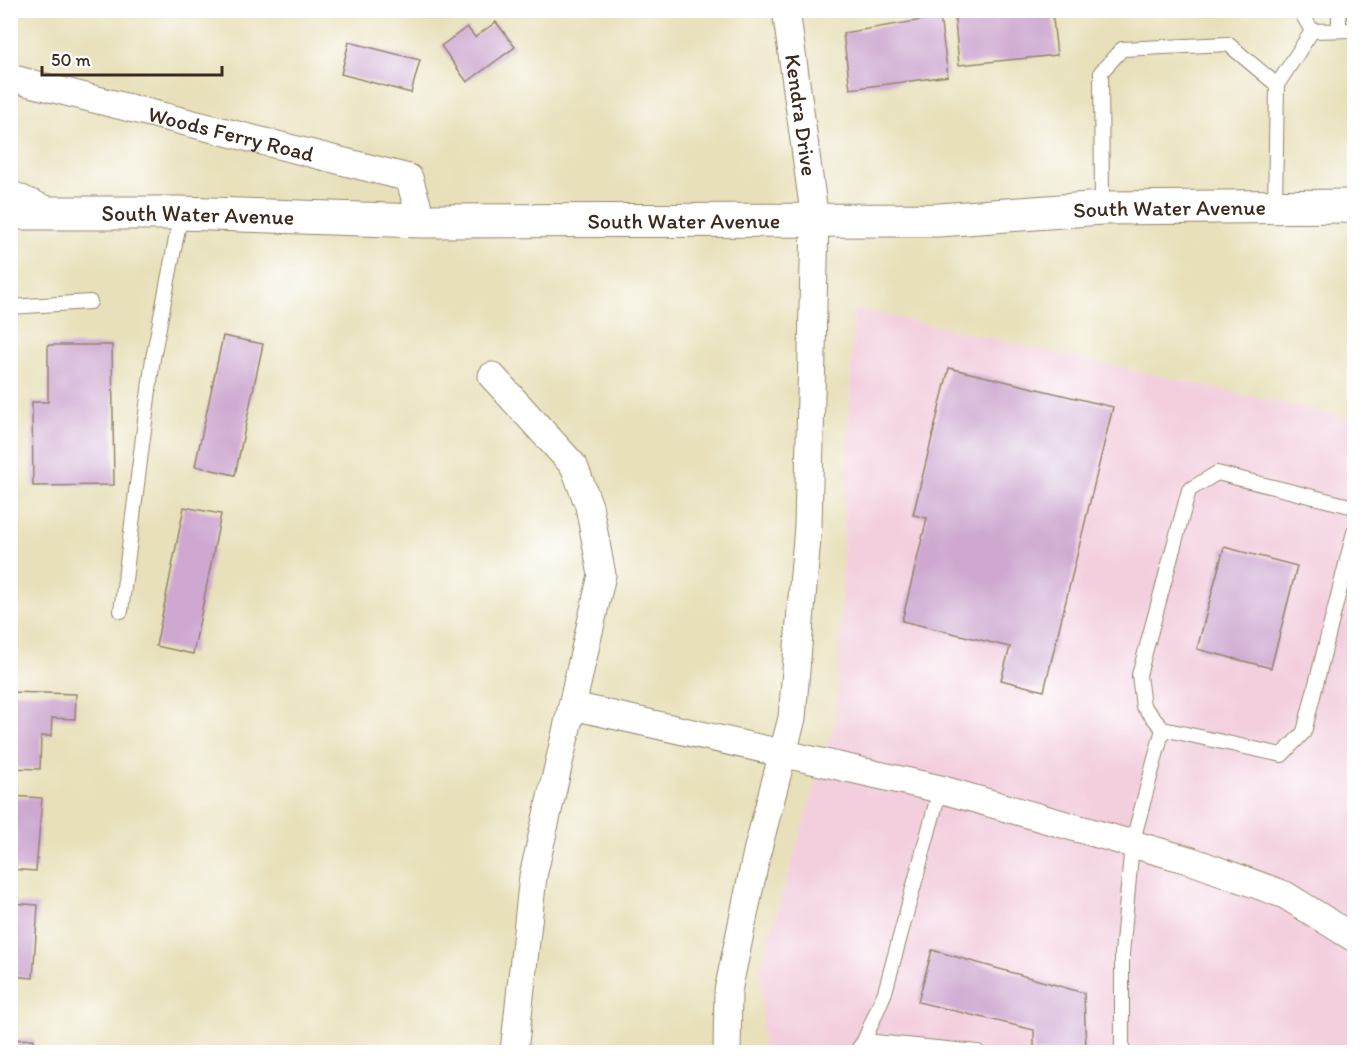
<svg xmlns="http://www.w3.org/2000/svg" width="1365" height="1063" font-family="Itim,sans-serif">
  <style>
    .built { fill: #f3cfde }
    .building { fill: #cea8d0 }
    .lines { fill: none; stroke-linecap: round; stroke-linejoin: round }
    .lane-casing { stroke: #92856c; stroke-width: 16 }
    .street-casing { stroke: #92856c; stroke-width: 29 }
    .secondary-casing { stroke: #92856c; stroke-width: 35 }
    .lane { stroke: #fff; stroke-width: 14 }
    .street { stroke: #fff; stroke-width: 27 }
    .secondary { stroke: #fff; stroke-width: 33 }
    .labels { text-anchor: middle; dominant-baseline: central; stroke-width: 6; stroke-linejoin: round; paint-order: stroke }
    .street-label { font-size: 22px; fill: #3b2a1e; stroke: #fff }
  </style>
  <rect width="100%" height="100%" fill="#fff"/>
  <filter id="ink" filterUnits="userSpaceOnUse"><feTurbulence type="fractalNoise" baseFrequency=".0167" numOctaves="2"/><feDisplacementMap in="SourceGraphic" scale="12" xChannelSelector="R" yChannelSelector="G"/><feConvolveMatrix kernelMatrix="1 2 1 2 8 2 1 2 1" color-interpolation-filters="sRGB"/></filter>
  <filter id="wash" filterUnits="userSpaceOnUse"><feTurbulence type="fractalNoise" baseFrequency=".008" numOctaves="4" result="noise"/><feDisplacementMap in="SourceGraphic" scale="24" xChannelSelector="R" yChannelSelector="G"/><feGaussianBlur stdDeviation="1.35" result="paint"/><feColorMatrix in="noise" values="0 0 0 0 0 0 0 0 0 0 0 0 0 0 0 0 0 1.4 0 .05"/><feComposite in="paint" operator="in"/></filter>
  <g filter="url(#wash)">
    <rect width="100%" height="100%" fill="#e8e0ba"/>
    <path class="built" d="M854,308L1354,419V1052H763L761,964L836,717Z"/>
    <g id="blocks">
      <path class="building" d="M954,10H1052L1057,55L959,65Z
        M940,17L948,76L850,89L843,33Z
        M496,22L515,47L467,82L441,46L467,27L475,37Z
        M349,42L420,60L411,93L341,74Z
        M223,336L263,344L235,475L195,466Z
        M48,345H112L114,485L33,486L32,402H48Z
        M949,368L1113,407L1044,691L1001,680L1010,647L902,621L927,518L913,515Z
        M184,507L221,514L193,654L156,646Z
        M1224,547L1297,566L1271,668L1197,649Z
        M10,692L76,694L75,719L52,718L51,736H41L40,769L10,768Z
        M10,796L42,798L36,871L10,869Z
        M10,903L38,905L33,978L10,976Z
        M932,950L1084,993L1086,1052H1034V1030L918,1002Z
        M34,1039V1052H10V1040Z"/>
    </g>
  </g>
  <g filter="url(#ink)">
    <use href="#blocks" fill-opacity="0" stroke="#92856c" stroke-width="1.5"/>
    <g class="lines">
      <g class="lane-casing">
        <path id="lane" d="M1300,10L1312,31
          M1339,30V10
          M1277,85L1312,31L1354,30
          M10,187L47,203
          M1102,208L1101,72L1122,49L1228,44L1277,85L1275,206
          M10,307L90,302
          M1354,507L1217,473L1189,490L1139,675L1143,706L1163,729L1282,755L1304,732L1354,532
          M121,611L153,358L181,213
          M864,1041L978,1052
          M856,1052L864,1041L885,992L940,789
          M1122,1052V954L1132,844L1163,729"/>
      </g>
      <g class="street-casing">
        <g id="street">
          <path id="s1" d="M10,78L409,178L422,221"/>
          <path d="M492,376L574,466L589,506L602,575L533,876L514,1052"/>
          <path d="M573,706L940,789L1192,861L1285,895L1354,938"/>
          <path d="M727,1052L728,991L757,852L792,718L808,526L815,220L786,10"/>
        </g>
      </g>
      <g class="secondary-casing">
        <g id="secondary">
          <path id="s2" d="M10,213H181L422,221L939,220L1102,208L1354,206"/>
        </g>
      </g>
      <use href="#lane" class="lane"/>
      <use href="#street" class="street"/>
      <use href="#secondary" class="secondary"/>
    </g>
  </g>
  <g class="labels">
    <g class="street-label">
      <text transform="translate(801 115) rotate(82)">Kendra Drive</text>
      <text stroke="none"><textPath href="#s1" startOffset="228">Woods Ferry Road</textPath></text>
      <text stroke="none"><textPath href="#s2" startOffset="1160">South Water Avenue</textPath></text>
      <text stroke="none"><textPath href="#s2" startOffset="188">South Water Avenue</textPath></text>
      <text stroke="none"><textPath href="#s2" startOffset="674">South Water Avenue</textPath></text>
    </g>
  </g>
  <rect width="1365" height="1063" fill="none" stroke="#fff" stroke-width="36"/>
  <path d="M42 66v9h180v-9" fill="none" stroke="#3b2a1e" stroke-width="3"/>
  <text x="51" y="66" font-size="18" fill="#3b2a1e" stroke="#ffffff" stroke-width="4.5" paint-order="stroke">50 m</text>
</svg>
